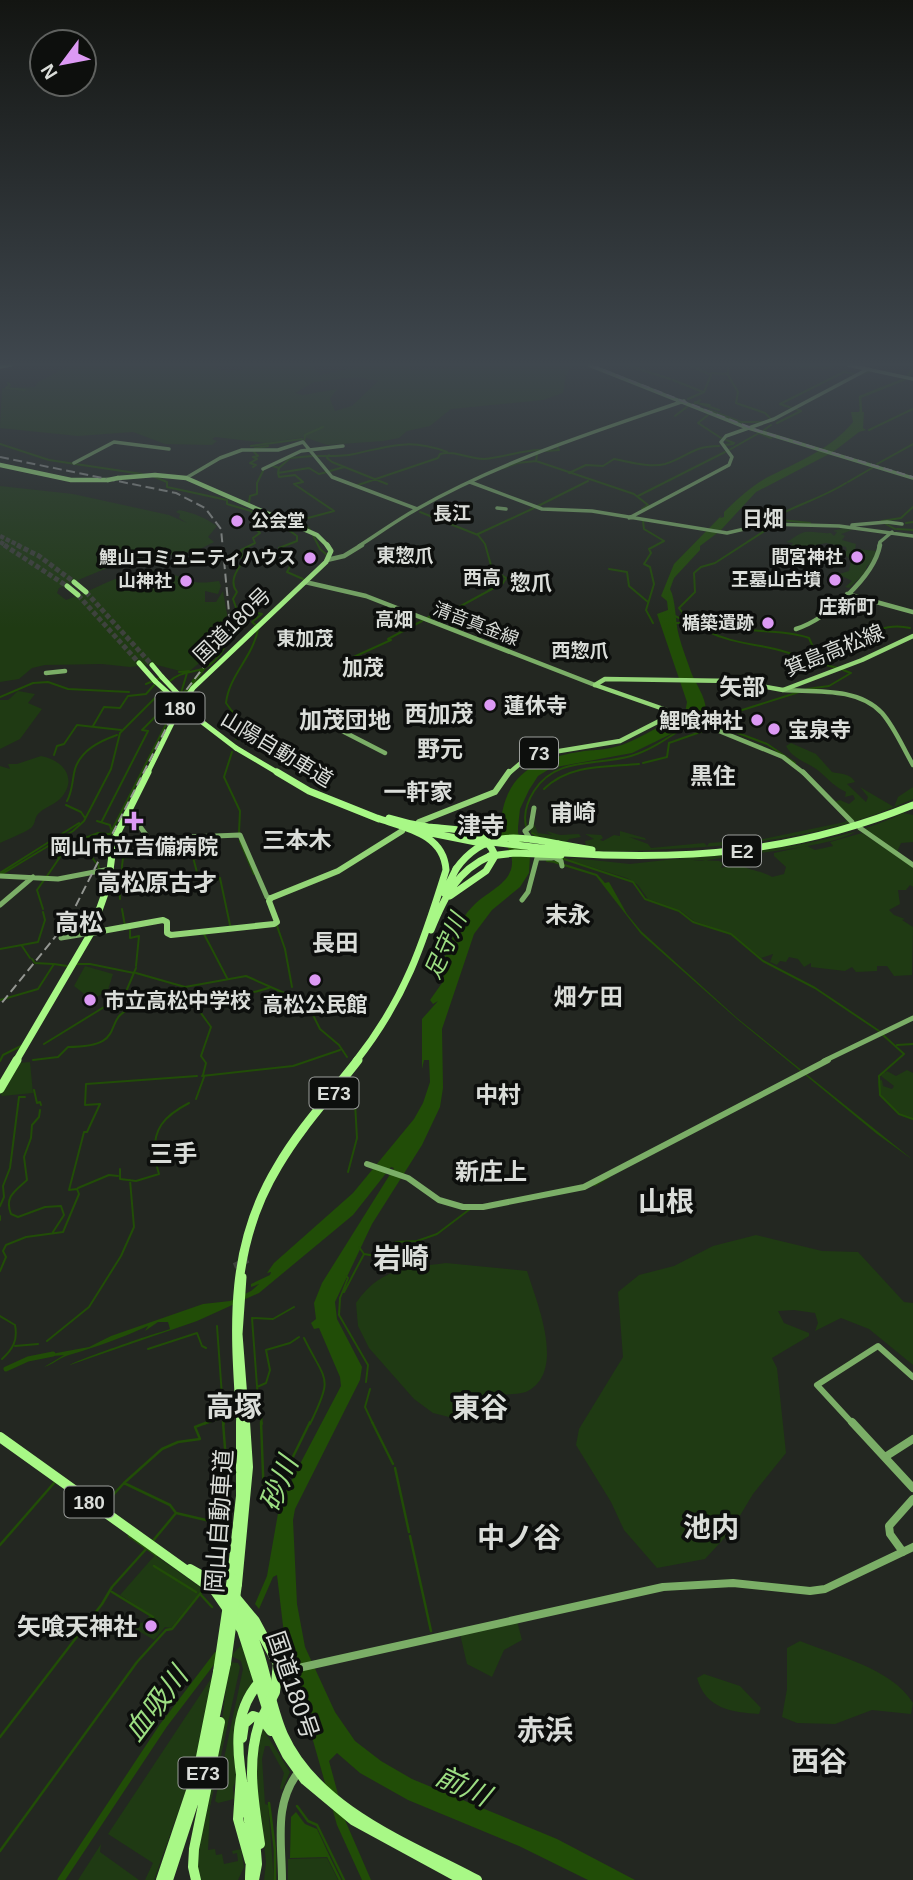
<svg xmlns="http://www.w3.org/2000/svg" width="913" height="1880" font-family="Arial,'Noto Sans JP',sans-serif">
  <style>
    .green { fill: #1f3a13; fill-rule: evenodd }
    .water { fill: #214d07 }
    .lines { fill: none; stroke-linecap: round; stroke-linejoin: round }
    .stream-far1 { stroke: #214d07; stroke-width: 2 }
    .stream { stroke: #214d07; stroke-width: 2.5 }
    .river-far2 { stroke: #214d07; stroke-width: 2.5 }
    .river-far1 { stroke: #214d07; stroke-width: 5 }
    .river { stroke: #214d07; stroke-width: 7 }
    .secondary-tunnel { stroke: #3e423d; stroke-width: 6; stroke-dasharray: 6 3.5; stroke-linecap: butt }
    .highway-tunnel-far1 { stroke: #3e423d; stroke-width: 4.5; stroke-dasharray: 4.5 2; stroke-linecap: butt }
    .highway-tunnel { stroke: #3e423d; stroke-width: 5; stroke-dasharray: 5 2.5; stroke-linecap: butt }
    .secondary-far4 { stroke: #7bae67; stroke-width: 3.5 }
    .secondary-far3 { stroke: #7bae67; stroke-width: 4.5 }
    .secondary-far2 { stroke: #7bae67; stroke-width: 5 }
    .secondary-far1 { stroke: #7bae67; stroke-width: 6 }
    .secondary { stroke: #7bae67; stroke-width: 8 }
    .primary-far2 { stroke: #93d577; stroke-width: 3.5 }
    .primary-far1 { stroke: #93d577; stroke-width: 4.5 }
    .primary { stroke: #93d577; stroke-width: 6 }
    .highway-far4 { stroke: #a8f886; stroke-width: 4.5 }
    .highway-far3 { stroke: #a8f886; stroke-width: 5 }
    .highway-far2 { stroke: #a8f886; stroke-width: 7 }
    .highway-far1 { stroke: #a8f886; stroke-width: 9 }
    .highway { stroke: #a8f886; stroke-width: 10 }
    .rail { stroke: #949792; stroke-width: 2; stroke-dasharray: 9 4.5; stroke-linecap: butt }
    .highway-bridge-far3 { stroke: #a8f886; stroke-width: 4.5 }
    .highway-bridge-far2 { stroke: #a8f886; stroke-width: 5 }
    .highway-bridge-far1 { stroke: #a8f886; stroke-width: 7 }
    .highway-bridge { stroke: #a8f886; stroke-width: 10 }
    .poi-dot { fill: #dc99f4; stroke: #0d0f0d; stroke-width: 2.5 }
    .labels { text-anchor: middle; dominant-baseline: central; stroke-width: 7; stroke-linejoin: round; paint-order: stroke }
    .far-poi-label { font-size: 18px; font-weight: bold; fill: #daddd9; stroke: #0d0f0d; text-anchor: end }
    .far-street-label { font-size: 18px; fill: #daddd9; stroke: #0d0f0d }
    .far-neighbourhood-label { font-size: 19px; font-weight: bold; fill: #daddd9; stroke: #0d0f0d }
    .shield { fill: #0d0f0d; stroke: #9c9f9c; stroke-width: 2 }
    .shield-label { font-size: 19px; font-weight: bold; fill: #daddd9 }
    .far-quarter-label { font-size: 21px; font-weight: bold; fill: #daddd9; stroke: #0d0f0d }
    .street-label { font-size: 21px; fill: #daddd9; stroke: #0d0f0d }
    .poi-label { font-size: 21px; font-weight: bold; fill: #daddd9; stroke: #0d0f0d; text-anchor: start }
    .neighbourhood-label { font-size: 23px; font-weight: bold; fill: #daddd9; stroke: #0d0f0d }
    .water-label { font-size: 23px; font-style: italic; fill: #9cdd82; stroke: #0d0f0d }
    .quarter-label { font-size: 24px; font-weight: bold; fill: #daddd9; stroke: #0d0f0d }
    .near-street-label { font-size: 24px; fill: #daddd9; stroke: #0d0f0d }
    .near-poi-label { font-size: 24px; font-weight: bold; fill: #daddd9; stroke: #0d0f0d; text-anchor: end }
    .near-neighbourhood-label { font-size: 28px; font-weight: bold; fill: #daddd9; stroke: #0d0f0d }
    .near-quarter-label { font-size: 28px; font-weight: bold; fill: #daddd9; stroke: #0d0f0d }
    .near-water-label { font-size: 28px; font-style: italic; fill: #9cdd82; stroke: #0d0f0d }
  </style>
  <rect width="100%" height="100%" fill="#232721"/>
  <path class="green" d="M71,365H206L228,372L243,369L240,365H312L320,375L358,367L356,365H410L409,369L413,370L480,365H567L571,367L566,375L563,393L543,400L451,409L430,426L407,431L399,438L383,441L327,445L304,437L266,443L215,437L212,439L217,441L212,445L165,444L133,432L78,436L0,428L2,388L35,387L38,382ZM357,377L378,381L352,406L335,411L330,399L337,389L303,395L295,393L314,382Z
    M0,486L73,494L169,515L187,523L179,518L180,514L176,512L179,510C195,513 205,518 217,526L208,537L214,542L196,551L170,555L160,551L107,568L59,588L57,593L66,600C96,590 117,573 149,571C164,570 178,576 191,581C199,584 211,582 219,581L221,586L218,594L205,591V602H216L223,591L229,626L226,635L216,649L191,670L180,671L153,664L130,667L102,664L45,665L32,668L19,679L0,682Z
    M843,528L852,530L841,534L845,536L842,540L856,544L855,549L877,551L876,560L867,566L865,573L849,588L845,587L852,581L842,576L834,580L829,577L849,571L851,561L843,552L847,551L846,547L826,543L801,548L808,556L788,550L793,543L786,542C792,540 796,535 802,533C810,530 820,534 831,533L834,536L837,532L833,531Z
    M18,691L35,694L28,703L42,709L20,739L0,749V700H8Z
    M791,743L816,754L832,772C841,774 850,773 855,782L847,784L866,802L868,797L860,787L894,807L898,797L913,787V799C829,838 742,846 650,850C613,852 562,854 530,831L534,824L538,833L552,835L546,831L560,835L579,834L581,837L569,839L567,842L586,847L585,841L594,839L585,834L601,835L603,838L600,840L603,841L614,835L620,836V831L645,838L646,840L629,837L648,844L651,848L704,843L707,846L709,843L752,840L756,843L758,840L845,822L847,820L833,802L840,800L849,804L855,799L853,795L845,797L846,792C835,787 829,780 820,772C809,762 794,761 786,746Z
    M41,756C63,760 79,779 60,799C54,805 43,808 38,814C34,819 36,823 31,828C22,834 10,838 0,843V766L10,769L8,764H17Z
    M903,813L913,815V842L901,843L897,852L859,829C839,848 735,854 709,860C699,862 686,859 676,858C748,853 839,845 903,813Z
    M862,833L913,866V887L910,885L906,890H898L900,904L889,910L894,915L905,919L902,920L913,927L912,975L894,976L887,966H877V971L856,972L852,967L845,971L811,967V963L804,967L798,959L789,957L786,962L780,961L777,965L770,962L773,954L761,958L731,934L694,921L681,911L648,899L638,885L627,878L569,860L573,858L630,864L675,859L719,861L723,863L721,868L739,864C749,871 761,870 772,877L784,874L786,867L774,856V853L807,846L815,850L833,846L830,842Z
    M85,966L113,974L108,990L92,1000L74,986Z
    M30,1062L33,1093L2,1096L0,1093L18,1063Z
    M885,1070V1073L887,1071L896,1076L907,1070L913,1073V1119C896,1113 878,1101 878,1081L882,1080L883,1086L892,1089L894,1086L881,1076Z
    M756,1235L822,1251L858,1252L904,1302L913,1303V1365L869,1329L841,1318L815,1331L818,1323L815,1313L794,1310L778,1311L784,1323L809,1333V1336L772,1358L777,1368L786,1453L753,1494L730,1532L705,1559L657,1568L624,1530L611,1502L576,1445L579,1429L623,1357L618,1292L639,1275L674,1266L713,1246Z
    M446,1263L527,1271C537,1303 567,1373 526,1392C519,1394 511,1394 504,1395C488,1399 474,1411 461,1420L433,1413L414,1399L369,1348L358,1326L356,1303C380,1268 407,1268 446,1263Z
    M155,1555L203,1589L171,1628L165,1627L154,1640L130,1626L144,1622L150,1615L120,1595Z
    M517,1621L522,1640L504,1650L492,1677L467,1664L460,1634Z
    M800,1641C836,1656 892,1668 913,1703L911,1714L872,1710L835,1724L797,1723L782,1717L787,1689V1648Z
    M243,1643L254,1676L252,1684L240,1702L236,1718L239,1774L233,1787L234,1799L218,1803L215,1801L243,1669L241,1661L231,1656Z
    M229,1662L238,1663L240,1667L210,1807L208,1850L215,1849L216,1855L222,1854L224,1864L238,1861L237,1853L233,1854L232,1851L241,1849L244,1867L238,1880H201L196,1864L221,1731Z
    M214,1674L195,1764L154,1880H145L153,1863L108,1834Z
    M704,1674L740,1686L761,1708L759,1714C731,1712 706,1709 697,1678Z
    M263,1729L290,1772L282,1790L280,1788L284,1773L269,1746H265L262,1759L265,1804L268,1805L274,1880H264L266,1862L256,1779L260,1731Z
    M101,1844L100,1852L139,1880H78Z
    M327,1858L338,1880H288V1859Z"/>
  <path class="water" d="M851,412H864L863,428L866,430L859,432L833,452L756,492L720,531L700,546V550L674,578L670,589C676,600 675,621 679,636C682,648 687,660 691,672C696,685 711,704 704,718L632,753L551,768L538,776L529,790L520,809L518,827V833L530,856L529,873L520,887L492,910L474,934L442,1029L443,1088L440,1107L422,1145L372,1224L335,1302L337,1319L362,1367L360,1380L295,1509L293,1520L297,1604L305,1647L335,1712L355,1741L381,1761L412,1779L557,1839L635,1880H588L519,1846L408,1800L360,1773L337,1753L329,1761L345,1820L371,1880H362L337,1825L310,1730L284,1634L277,1575L273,1577L259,1609L255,1604L267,1576L280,1502L341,1386L340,1377L319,1328L314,1329L311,1323L316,1319L314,1303L322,1283L394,1168L391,1167L353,1215L259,1293L197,1321L70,1365C74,1361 155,1333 161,1332L170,1329L168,1322H158L145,1331L148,1326C122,1338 96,1347 69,1355C59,1358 54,1364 44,1367L64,1355L53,1356L51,1354L89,1347L111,1336L203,1304L230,1301L251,1291L259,1284L251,1287V1284L270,1275L271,1272L267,1273L274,1263L353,1193L414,1119L423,1103L430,1082L429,1060H424L422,1069V1019L438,1001L433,1004L430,1000L442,983H439L444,977H437C447,952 455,923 475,904C487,892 511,883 512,864C513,852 504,843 500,833L496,832L500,831C503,774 533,759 584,751C596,750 610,749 622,745C643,737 664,723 685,713L687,702L657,614L668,610L667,601L661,596L674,564L722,515L720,518L724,517V512C739,498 753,484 772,475C800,461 832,448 853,422Z
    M555,861L597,874L605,883L609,882L627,914L641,931L737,1018L913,1160L877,1134L737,1019L641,934L596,876L554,863Z
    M296,1812L305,1824L317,1829L330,1857L290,1858L291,1817Z"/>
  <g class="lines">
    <path class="stream-far1" d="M626,365L670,379
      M728,365V375L738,392L736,403L765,413L770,418
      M784,365L827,368L835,365
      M712,373L727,374
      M859,375L871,371
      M673,380L703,392
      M8,383L10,385L6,388L25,390
      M688,399L704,392L711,375L689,365
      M695,402L719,410
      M694,404L700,400
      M702,404L710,405L708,406
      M792,408L780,404L844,372L854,374
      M709,410L741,422H762
      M708,415L698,423L721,438
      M675,416L688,406
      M777,423L801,411L796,409
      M764,430L771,425
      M869,430L913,409
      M759,433L771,438
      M726,440L734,443
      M304,443L305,435L323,427
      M0,444L49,460L142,474
      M725,445L733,444
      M251,446L302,439
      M255,448L268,446
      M729,450L759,433
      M546,451L559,450L556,445L563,442
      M329,455L327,458L332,462L387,484
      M537,455L536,461L634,494L648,505L642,509
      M314,456C327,456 341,457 354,454C391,446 409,438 447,452
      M877,464L913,444
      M273,466L279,468L290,458L312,456
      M253,467L256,465L250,463L257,459L253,457L258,456L254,452
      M279,468L278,473L309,468L319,474L327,472
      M504,468L517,463L536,461
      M330,471L344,467
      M278,473L279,477L295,475L303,482L294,484L334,511L293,522
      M569,473L586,465L603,466L614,459C630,462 650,468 665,464C688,457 692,446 719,446
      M155,477L167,482V487L227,500V504L251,511L262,520L256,529L260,533L253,538L255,543L241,550L243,562C236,571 229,582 237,592L233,599L238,613C232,633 223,661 202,669C190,673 180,672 170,681
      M848,482L872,468
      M358,485L438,458L440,454C453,450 470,459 484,459C503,458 521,450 540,450
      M638,496L725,452
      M249,503L250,496L257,494V483L263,471
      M538,506L588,481
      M420,512L478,535L485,544L492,569L506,578L503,583L459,607L447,608L427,618
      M300,519L310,530
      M643,521L644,529L664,541L649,549L651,553L644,564L650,567L654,584L646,610L653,623
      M882,521L901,518L913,507
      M810,523L771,519C796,505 822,498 846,483
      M906,523L913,522
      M287,524L283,526L297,536V541L279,548L284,550L279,552L293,561L287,572L303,579
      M886,524L895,529
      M897,529L913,530
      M478,534L534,508
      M313,535L320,549L327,555
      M609,569L627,572L629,586L648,602
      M239,615H245L249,611L262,614L252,622L257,626
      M675,616L683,620
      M693,622L710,630H725
      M675,623H683
      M690,623L679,608L695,592L694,573L701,567L715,563L772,526
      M738,628C761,633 788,630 809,638L813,647L832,654L859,649L867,634C882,628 894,624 910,628
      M707,631C731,643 750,643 775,649C797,654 816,664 838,668
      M347,660L391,640L388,639L422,621
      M179,672L189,671
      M146,684L160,678
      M807,689L829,686L851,673L843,670
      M181,693L187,673
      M160,694L171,702L167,706
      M185,694L205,668
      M0,697L33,683L48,682L68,689L129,692
      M707,714L714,724L767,744L795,763
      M725,724L741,714L739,711L799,692
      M93,726L104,707L120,708L128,696L146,694L155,684
      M236,739L240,722L226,703C229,675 253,657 258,629
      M232,752L224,777L240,811L239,832
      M54,755L57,746L64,744L77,725L121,730
      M643,763L667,757L669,743L706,730
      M544,789C569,764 606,767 639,764
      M67,801C73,790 72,780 75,769C81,750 100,741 117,735
      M66,805L81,812L85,818
      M97,821L110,825L111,829
      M102,821L148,731L142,730L162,710
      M526,826C523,813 527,802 534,791C556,756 597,766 631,756C652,750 670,736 688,725
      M532,833L540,838
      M112,836H109L179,699L202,669
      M188,838L199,880L220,878L230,925
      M240,841L254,874
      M117,845L123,858L122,866
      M123,858L151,855L150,845
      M561,858L633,882L645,899L679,911L693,922L731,934L763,961L815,988L879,1031
      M547,861L556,862
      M96,863L80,840L98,833L109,834
      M98,863L99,869
      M0,873L79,823
      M2,874L73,831L84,821L111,769L120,733L162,691
      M47,876L60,857L50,856L55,841
      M112,876L119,882L120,899
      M118,880L121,879L119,875L123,874L122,867
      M43,909L37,890L44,880
      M122,909L125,926
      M276,923L285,949L292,987
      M130,929V938L139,936L136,966
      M204,934L227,978
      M22,946L30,958
      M0,949L38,942L45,920L43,912
      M32,959L35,963L53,964
      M76,964H90L134,973
      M136,973L185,987L246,976L307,1003L320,1029L339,1045L347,1057
      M125,994L136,968
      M190,998L211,1027L201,1056L206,1063L203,1075
      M0,1000L38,989L54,964L67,966
      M883,1035L904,1054L879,1076L880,1095L899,1114L913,1119
      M44,1044L122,996
      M897,1045L913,1044
      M33,1060L58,1057L68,1047C129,1047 101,1020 130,1009C141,1005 155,1001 166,1000C172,999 177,1002 182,1001C194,998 206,994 219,993C243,992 246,996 271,987
      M0,1061L3,1055L21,1046
      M202,1076L293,1066L340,1050
      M34,1090L37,1103L40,1102L41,1105
      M196,1099L204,1077
      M40,1110L39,1117L32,1125L31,1138L24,1157L27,1180C15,1191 4,1197 11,1214L18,1217L45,1207L61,1206L64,1215L53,1232
      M155,1158C152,1129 164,1116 189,1103
      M120,1169V1179L136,1181L159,1174L155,1160
      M348,1172L357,1138L354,1085
      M595,1185L609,1177
      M78,1188L109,1175L118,1176
      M0,1206L4,1197L3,1186L10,1168L19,1097H25
      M0,1216V1220
      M364,1254L376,1256L396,1242L417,1241L437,1234L470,1209
      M0,1271L6,1257L3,1251L6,1245L26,1237L63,1232L79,1194L77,1189L69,1190L84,1132H87L100,1104L85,1105L86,1084L197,1076
      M346,1276L348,1278L340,1298L339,1315L368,1365L366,1382
      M344,1292L364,1254L359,1247
      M0,1316L15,1325C18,1340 13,1349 2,1359
      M217,1326L224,1424
      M197,1333L202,1346L206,1348
      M304,1338C326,1383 334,1375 310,1424
      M47,1341L89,1307L121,1256L134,1227L130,1180
      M15,1346L38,1344
      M148,1349L197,1333
      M257,1386L252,1318L273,1319L294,1307
      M370,1389L365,1407L373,1424
      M204,1424L225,1416
      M262,1424L257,1387L266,1383L270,1370L266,1350L290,1343L299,1337"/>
    <path class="stream" d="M261,1422L264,1499
      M372,1422L393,1464
      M395,1468L409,1532
      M124,1483L162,1449L178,1442L200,1439L195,1427L208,1422
      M270,1496L285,1473L310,1422
      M103,1506L124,1483L170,1505L176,1513
      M129,1536L156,1555
      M410,1536L431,1631
      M152,1542L176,1513L210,1521L219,1526L226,1461L223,1422
      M0,1545L54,1483
      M154,1566L196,1592
      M212,1575L218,1527
      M112,1592L153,1617
      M201,1595L212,1607
      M0,1737L102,1604L112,1587L147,1548
      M269,1803L275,1850V1880
      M297,1806L308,1821L317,1825L344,1880
      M0,1851L137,1662L166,1630L172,1629L203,1590
      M328,1856L340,1880"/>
    <path class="river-far2" d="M858,415L861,411L860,397L905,379L913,369"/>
    <path class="river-far1" d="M6,1369L28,1359L53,1354"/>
    <path class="river" d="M61,1880L163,1726L217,1655"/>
    <path class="secondary-tunnel" d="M234,1266L250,1259"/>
    <path class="highway-tunnel-far1" d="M0,536L20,546
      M0,542L7,546"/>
    <path class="highway-tunnel" d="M4,545L67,586
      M17,545L39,556L74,582
      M86,592L152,665
      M78,595L139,663"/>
    <path class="secondary-far4" d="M589,365L745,427L913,478
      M848,365L913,379
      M74,463L114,442L169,449
      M263,469L301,451L343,446
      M186,478L220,458L242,450H278L303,442L332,477L417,509
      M470,482L542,509L592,511L727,533L766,524L839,526L913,536
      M497,508L506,509
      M629,518L729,465L732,457L721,442L726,436L774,419L868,369
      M852,525L887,522L902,524
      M359,546C378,534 397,520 417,509C501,461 594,432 684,401
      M879,546L880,542L892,532"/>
    <path class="secondary-far3" d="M327,560L344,556L362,545
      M305,582L366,596L595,685
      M847,594L913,612
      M796,629C827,619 874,577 880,545
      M46,673L65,671
      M783,690C815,692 858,687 882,713C895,728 903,748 913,765
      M675,713L783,757L805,774
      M311,715L385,753"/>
    <path class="secondary-far2" d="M803,772L852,822
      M141,828L152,843L190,837L240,835L267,897L271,898
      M860,828L913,865
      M531,840L525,831L531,826L534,808
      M550,855L561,861L562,866
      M0,876L58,879L110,869
      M522,900L528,892L537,858H552
      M0,905L33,877
      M61,938L91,933
      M824,1061L913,1018"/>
    <path class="secondary-far1" d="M367,1164L408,1178L439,1200L463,1207H483L584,1187L828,1060
      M853,1424L817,1385L878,1346L913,1377"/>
    <path class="secondary" d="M852,1422L913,1488
      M885,1457L913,1439
      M903,1552L890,1534L889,1526L913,1499
      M276,1673L663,1587L733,1583L810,1591L825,1589L913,1547
      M282,1880C282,1841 273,1803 300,1770"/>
    <path class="primary-far2" d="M0,367L11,365"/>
    <path class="primary-far1" d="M595,685L605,679L733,681L783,690L862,660L913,636
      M595,685L675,713
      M508,774L529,756L620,741L675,713"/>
    <path class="primary" d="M419,822L495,792L509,772
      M91,933L163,920L167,922V933L171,935L274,924L277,922L269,901L271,898L338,871L402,831"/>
    <path class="highway-far4" d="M0,465L71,480H108
      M118,478L155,475L186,478L317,535L328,546"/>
    <path class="highway-far3" d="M74,582L86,592
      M67,586L78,595
      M139,663L155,681
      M152,665L162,677
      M236,748L280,774
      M147,774L180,707L193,688L326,562L331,551L327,545"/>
    <path class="highway-far2" d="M277,772L309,791L379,819
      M389,818C402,822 415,825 428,827C454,830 485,826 495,856L486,871L450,896
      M421,831L486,844
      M558,844L592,850
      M565,853C689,861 797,852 913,805
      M444,893L456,869
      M431,930C444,898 457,870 490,856
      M16,1061L91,933L108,885L114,840L148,772
      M356,1061C405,999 423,944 446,870C444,834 406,828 377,818"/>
    <path class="highway-far1" d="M0,1089L17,1060
      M242,1277L238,1334L245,1424
      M241,1424C235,1331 227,1250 278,1166C300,1128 331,1095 358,1060"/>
    <path class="highway" d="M0,1437L215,1591L242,1630L273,1727L287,1755L305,1780L353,1820L463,1880
      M190,1569L217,1584
      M232,1578L241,1496V1422
      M211,1583C224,1595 237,1607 246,1623C266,1658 267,1699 283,1735C317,1810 409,1844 477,1880
      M237,1584L248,1467L245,1422
      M235,1597L255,1621L278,1664
      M259,1724C246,1764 254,1803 260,1844
      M242,1738L244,1724L253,1716L262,1719L271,1731
      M241,1775L238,1819L250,1862
      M250,1879C250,1864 253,1850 251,1835C245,1781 220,1722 263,1678
      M161,1880L199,1767L218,1672
      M168,1880L203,1773L226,1663
      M196,1880L193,1867L194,1849L220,1722
      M254,1880L257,1864L255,1839"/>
    <path class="rail" d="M591,365L759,431L913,477
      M0,457L176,493L205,508L221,529L230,623L228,635L184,693L68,921L0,1005"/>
    <path class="highway-bridge-far3" d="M108,480L118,478"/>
    <path class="highway-bridge-far2" d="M162,677L195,712
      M155,681L189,712L236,748"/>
    <path class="highway-bridge-far1" d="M491,842L566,851
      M490,856L515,853L561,855
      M456,869C483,831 517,835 558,844"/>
    <path class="highway-bridge" d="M226,1663L237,1584
      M218,1672L232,1578
      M259,1724L275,1692L278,1664"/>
  </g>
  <linearGradient id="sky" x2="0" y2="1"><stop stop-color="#131512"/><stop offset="0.58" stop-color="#3f474e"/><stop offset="1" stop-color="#3f474e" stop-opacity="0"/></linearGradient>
  <rect width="913" height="628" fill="url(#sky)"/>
  <g class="poi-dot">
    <circle cx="237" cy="521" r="7"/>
    <circle cx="857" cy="557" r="7"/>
    <circle cx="310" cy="558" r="7"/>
    <circle cx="835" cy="580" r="7"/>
    <circle cx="186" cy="581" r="7"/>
    <circle cx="768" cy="623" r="7"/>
    <circle cx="490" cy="705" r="7"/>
    <circle cx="757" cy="720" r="7"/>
    <circle cx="774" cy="729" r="7"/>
    <path d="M130.5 810.5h7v7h7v7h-7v7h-7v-7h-7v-7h7z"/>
    <circle cx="315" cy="980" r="7"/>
    <circle cx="90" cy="1000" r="7"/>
    <circle cx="151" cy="1626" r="7"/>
  </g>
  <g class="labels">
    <g class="far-poi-label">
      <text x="251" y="521" text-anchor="start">公会堂</text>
      <text x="843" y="557">間宮神社</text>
      <text x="296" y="558">鯉山コミュニティハウス</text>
      <text x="821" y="580">王墓山古墳</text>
      <text x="172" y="581">山神社</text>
      <text x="754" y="623">楯築遺跡</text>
    </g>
    <g class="far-street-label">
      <text transform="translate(476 624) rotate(21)">清音真金線</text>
    </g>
    <g class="far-neighbourhood-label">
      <text x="452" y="513">長江</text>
      <text x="405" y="555">東惣爪</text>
      <text x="482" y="577">西高</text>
      <text x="847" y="606">庄新町</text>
      <text x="394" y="619">高畑</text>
      <text x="305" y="638">東加茂</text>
      <text x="580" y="650">西惣爪</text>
    </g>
    <g class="shield">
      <rect x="155.5" y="692.5" width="49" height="31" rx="5"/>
      <rect x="520" y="737.5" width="38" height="31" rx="5"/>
      <rect x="723" y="835.5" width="38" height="31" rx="5"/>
      <rect x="309.5" y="1077.5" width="49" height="31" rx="5"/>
      <rect x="64.5" y="1486.5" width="49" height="31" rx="5"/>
      <rect x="178.5" y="1757.5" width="49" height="31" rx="5"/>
    </g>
    <g class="shield-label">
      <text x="180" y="708">180</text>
      <text x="539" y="753">73</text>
      <text x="742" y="851">E2</text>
      <text x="334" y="1093">E73</text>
      <text x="89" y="1502">180</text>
      <text x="203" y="1773">E73</text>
    </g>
    <g class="far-quarter-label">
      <text x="763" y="518">日畑</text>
      <text x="531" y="582">惣爪</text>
      <text x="363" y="667">加茂</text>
    </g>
    <g class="street-label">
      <text transform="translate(232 625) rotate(-44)">国道180号</text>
      <text transform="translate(834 650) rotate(-22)">箕島高松線</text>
      <text transform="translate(277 749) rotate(31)">山陽自動車道</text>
    </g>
    <g class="poi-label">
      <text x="504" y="705">蓮休寺</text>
      <text x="743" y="720" text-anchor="end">鯉喰神社</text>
      <text x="788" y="729">宝泉寺</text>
      <text x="134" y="846" text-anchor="middle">岡山市立吉備病院</text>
      <text x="104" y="1000">市立高松中学校</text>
      <text x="315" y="1004" text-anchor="middle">高松公民館</text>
    </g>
    <g class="neighbourhood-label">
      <text x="742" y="687">矢部</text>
      <text x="439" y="714">西加茂</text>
      <text x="345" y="720">加茂団地</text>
      <text x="440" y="749">野元</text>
      <text x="713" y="776">黒住</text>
      <text x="418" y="792">一軒家</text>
      <text x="573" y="813">甫崎</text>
      <text x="297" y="840">三本木</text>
      <text x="568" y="915">末永</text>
      <text x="335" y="943">長田</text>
      <text x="588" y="997">畑ケ田</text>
      <text x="498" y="1095">中村</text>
    </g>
    <g class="water-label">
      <text transform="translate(445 946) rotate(-66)">足守川</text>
    </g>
    <g class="quarter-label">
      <text x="481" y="825">津寺</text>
      <text x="157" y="882">高松原古才</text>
      <text x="79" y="922">高松</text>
      <text x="173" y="1153">三手</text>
      <text x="491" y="1171">新庄上</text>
    </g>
    <g class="near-street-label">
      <text transform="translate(219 1521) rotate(-86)">岡山自動車道</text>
      <text transform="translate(293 1685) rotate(71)">国道180号</text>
    </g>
    <g class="near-poi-label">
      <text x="137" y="1626">矢喰天神社</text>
    </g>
    <g class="near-neighbourhood-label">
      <text x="666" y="1201">山根</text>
      <text x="401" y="1258">岩崎</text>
      <text x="480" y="1407">東谷</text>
      <text x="711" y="1527">池内</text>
      <text x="519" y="1537">中ノ谷</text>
      <text x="819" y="1761">西谷</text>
    </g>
    <g class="near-quarter-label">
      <text x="234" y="1406">高塚</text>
      <text x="545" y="1730">赤浜</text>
    </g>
    <g class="near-water-label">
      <text transform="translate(279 1484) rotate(-68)">砂川</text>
      <text transform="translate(156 1704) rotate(-53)">血吸川</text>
      <text transform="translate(463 1786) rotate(25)">前川</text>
    </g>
  </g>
  <g transform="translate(63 63) rotate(238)"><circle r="33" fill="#0d0f0d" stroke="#5f615f" stroke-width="2"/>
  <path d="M0-5L12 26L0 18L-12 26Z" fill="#dc99f4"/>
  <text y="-10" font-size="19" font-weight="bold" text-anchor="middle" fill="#daddd9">N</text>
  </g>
</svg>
